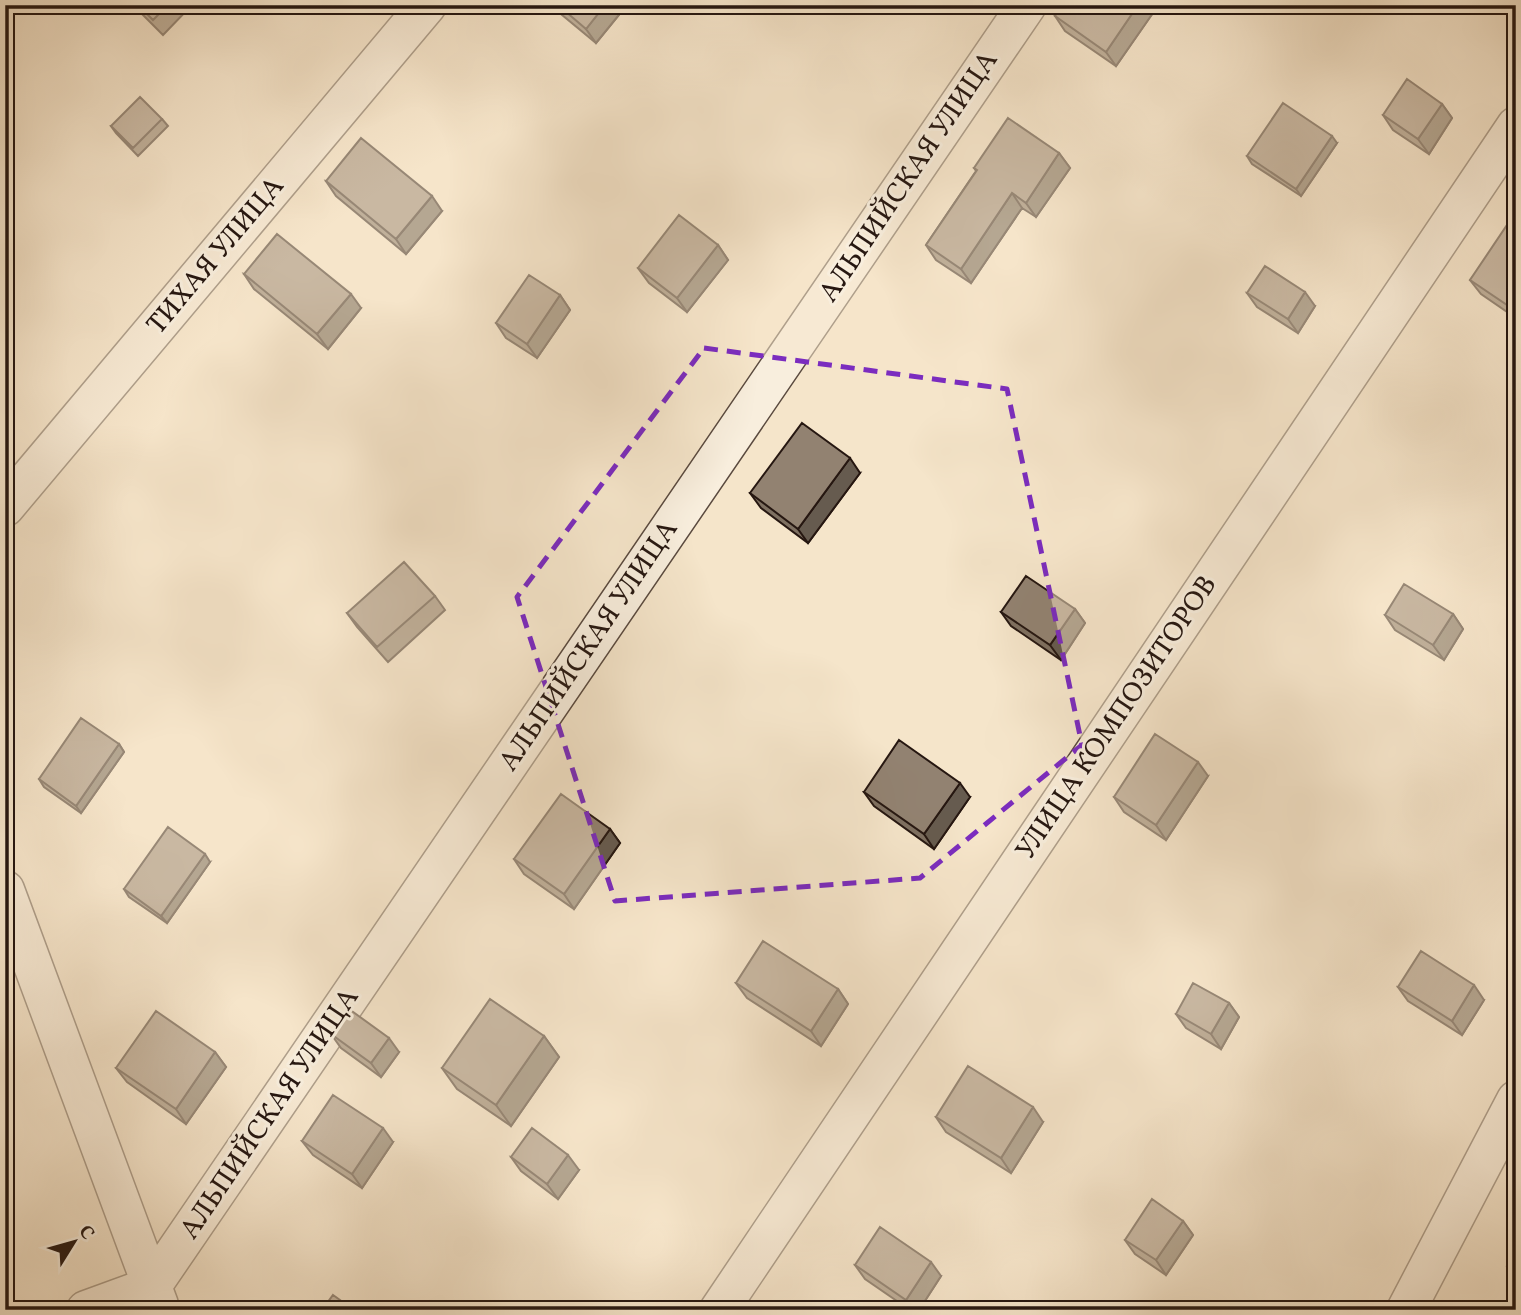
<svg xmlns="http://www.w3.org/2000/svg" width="1521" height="1315" font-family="Vollkorn,serif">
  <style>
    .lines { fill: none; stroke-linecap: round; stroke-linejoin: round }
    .minor-casing { stroke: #5a4a3f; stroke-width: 41 }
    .minor { stroke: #f8eedd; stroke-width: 38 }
    .wall { fill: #7e7061; stroke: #261711; stroke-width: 2 }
    .shaded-wall { fill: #665b4f; stroke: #261711; stroke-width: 2 }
    .building { fill: #928271; stroke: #261711; stroke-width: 2 }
    .marked { fill: none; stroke: #7b2cbf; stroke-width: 5; stroke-dasharray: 14 9; stroke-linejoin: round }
    .labels { text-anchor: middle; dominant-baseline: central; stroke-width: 6; stroke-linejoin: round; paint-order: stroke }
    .street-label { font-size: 28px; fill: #261711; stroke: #f8eedd }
  </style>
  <rect width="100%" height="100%" fill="#f5e5ca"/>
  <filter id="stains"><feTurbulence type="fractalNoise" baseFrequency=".00286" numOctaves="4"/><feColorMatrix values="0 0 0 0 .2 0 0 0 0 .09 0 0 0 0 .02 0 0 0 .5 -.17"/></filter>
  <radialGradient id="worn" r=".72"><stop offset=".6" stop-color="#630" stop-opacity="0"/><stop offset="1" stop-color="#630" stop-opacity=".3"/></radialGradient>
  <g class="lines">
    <g class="minor-casing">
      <path id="minor" d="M5,507L427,5
        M5,890L159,1305
        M152,1286L1027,5
        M86,1310L152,1286
        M719,1310L1516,126
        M1406,1310L1516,1100"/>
    </g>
    <use href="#minor" class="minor"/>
  </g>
  <path class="wall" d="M133,5H192L163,35Z
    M550,5H627L596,43Z
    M1155,10L1116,66L1065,31L1055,16Z
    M1442,104L1452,118L1429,154L1393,130L1383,115Z
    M162,119L168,126L138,156L116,133L111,126Z
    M1337,143L1301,196L1252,164L1247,156Z
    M1059,153L1070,168L1036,217L1022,208L971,283L936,260L926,245L976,171L974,168Z
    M326,181L442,211L406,254L336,196Z
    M1516,227V318L1481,294L1470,280Z
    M718,245L728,260L687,312L649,283L638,268Z
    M244,274L361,308L328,349L254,289Z
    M1247,293L1315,306L1298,333L1257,307Z
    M560,295L570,310L537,358L506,338L496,323Z
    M860,473L808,543L761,508L750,493Z
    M435,596L445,610L388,662L357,627L347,613Z
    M1075,609L1085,623L1061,660L1011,626L1001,612Z
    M1453,614L1463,629L1444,660L1395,630L1385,615Z
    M119,744L124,752L81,813L44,787L39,779Z
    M1208,776L1166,840L1124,812L1114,797Z
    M864,792L970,797L934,849L874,806Z
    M610,829L620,843L574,909L524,874L514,859Z
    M210,862L167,923L129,897L124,889Z
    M736,983L838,989L848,1004L821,1046L747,998Z
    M1398,987L1484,1000L1462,1035L1408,1001Z
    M1229,1003L1239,1017L1221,1049L1186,1028L1176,1014Z
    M331,1034L399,1052L381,1077L341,1048Z
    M544,1036L559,1057L511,1126L457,1089L442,1068Z
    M215,1052L226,1067L186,1124L127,1082L116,1068Z
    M936,1117L1043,1122L1011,1173L946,1132Z
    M302,1141L393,1142L362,1188L313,1155Z
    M511,1157L579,1170L558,1199L521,1171Z
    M1183,1221L1193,1235L1166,1275L1135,1254L1125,1240Z
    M1516,1250V1278L1507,1266Z
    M855,1265L941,1276L919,1310H910L865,1279Z"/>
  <path class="shaded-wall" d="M605,5H627L596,43L586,29Z
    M1138,5H1152L1155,10L1116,66L1106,52Z
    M1442,104L1452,118L1429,154L1418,139Z
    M1332,136L1337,143L1301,196L1296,189Z
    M1059,153L1070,168L1036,217L1026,203Z
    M1012,193L1022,208L971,283L961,269Z
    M432,196L442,211L406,254L396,239Z
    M718,245L728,260L687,312L677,298Z
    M1305,292L1315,306L1298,333L1288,319Z
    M351,294L361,308L328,349L317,334Z
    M560,295L570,310L537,358L527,344Z
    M850,458L860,473L808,543L798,529Z
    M1075,609L1085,623L1061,660L1050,645Z
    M1453,614L1463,629L1444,660L1433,645Z
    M119,744L124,752L81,813L76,806Z
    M1198,762L1208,776L1166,840L1156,825Z
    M960,783L970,797L934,849L924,834Z
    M610,829L620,843L574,909L564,894Z
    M205,854L210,862L167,923L161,916Z
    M1474,985L1484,1000L1462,1035L1452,1021Z
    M838,989L848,1004L821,1046L811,1031Z
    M1229,1003L1239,1017L1221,1049L1211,1034Z
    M544,1036L559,1057L511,1126L496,1105Z
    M389,1038L399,1052L381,1077L371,1063Z
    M215,1052L226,1067L186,1124L176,1109Z
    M1033,1107L1043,1122L1011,1173L1001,1158Z
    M383,1128L393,1142L362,1188L352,1174Z
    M568,1155L579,1170L558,1199L547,1184Z
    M1183,1221L1193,1235L1166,1275L1156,1260Z
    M931,1262L941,1276L919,1310H913L906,1300Z"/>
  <path class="building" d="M138,5H168L153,20Z
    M558,5H605L586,29Z
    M1063,5H1138L1106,52L1055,16Z
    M1407,79L1442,104L1418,139L1383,115Z
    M140,97L162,119L133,148L111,126Z
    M1283,103L1332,136L1296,189L1247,156Z
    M1008,118L1059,153L1026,203L1012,193L961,269L926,245L977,170L974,168Z
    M361,138L432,196L396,239L326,181Z
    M679,215L718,245L677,298L638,268Z
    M1509,222L1516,227V311L1470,280Z
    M277,234L351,294L317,334L244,274Z
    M1265,266L1305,292L1288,319L1247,293Z
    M529,275L560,295L527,344L496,323Z
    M802,423L850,458L798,529L750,493Z
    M404,562L435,596L377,647L347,613Z
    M1026,576L1075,609L1050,645L1001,612Z
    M1404,584L1453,614L1433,645L1385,615Z
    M81,718L119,744L76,806L39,779Z
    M1155,734L1198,762L1156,825L1114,797Z
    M899,740L960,783L924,834L864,792Z
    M561,794L610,829L564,894L514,859Z
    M168,827L205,854L161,916L124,889Z
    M763,941L838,989L811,1031L736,983Z
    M1421,951L1474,985L1452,1021L1398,987Z
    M1193,983L1229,1003L1211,1034L1176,1014Z
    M490,999L544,1036L496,1105L442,1068Z
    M349,1009L389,1038L371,1063L331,1034Z
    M156,1011L215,1052L176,1109L116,1068Z
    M968,1066L1033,1107L1001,1158L936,1117Z
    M333,1095L383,1128L352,1174L302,1141Z
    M532,1128L568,1155L547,1184L511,1157Z
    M1152,1199L1183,1221L1156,1260L1125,1240Z
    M880,1227L931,1262L906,1300L855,1265Z
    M1516,1250V1271L1507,1266Z
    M333,1295L354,1310H322Z"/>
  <path d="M0 0H1521V1315H0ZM704,348L1007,389L1082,745L920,878L615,901L517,597Z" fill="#f5e5ca" fill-opacity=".55" fill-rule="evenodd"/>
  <path class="marked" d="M704,348L1007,389L1082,745L920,878L615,901L517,597Z"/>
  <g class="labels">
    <g class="street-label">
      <text transform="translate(909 177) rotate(-56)">АЛЬПИЙСКАЯ УЛИЦА</text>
      <text transform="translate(216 256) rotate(-50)">ТИХАЯ УЛИЦА</text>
      <text transform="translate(589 646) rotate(-56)">АЛЬПИЙСКАЯ УЛИЦА</text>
      <text transform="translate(1117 718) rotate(-56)">УЛИЦА КОМПОЗИТОРОВ</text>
      <text transform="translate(270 1114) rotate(-56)">АЛЬПИЙСКАЯ УЛИЦА</text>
    </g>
  </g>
  <rect width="1521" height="1315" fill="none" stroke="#f5e5ca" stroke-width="28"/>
  <rect x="7" y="7" width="1507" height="1301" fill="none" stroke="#261711" stroke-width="3.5"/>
  <rect x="14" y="14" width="1493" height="1287" fill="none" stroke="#261711" stroke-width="2"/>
  <g transform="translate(74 1242) rotate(53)" stroke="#f8eedd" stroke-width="5" paint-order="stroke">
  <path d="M0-5L12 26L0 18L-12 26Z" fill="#261711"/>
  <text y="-10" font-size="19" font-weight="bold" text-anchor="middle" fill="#261711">С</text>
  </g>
  <rect width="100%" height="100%" filter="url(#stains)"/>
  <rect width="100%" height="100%" fill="url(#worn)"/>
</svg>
